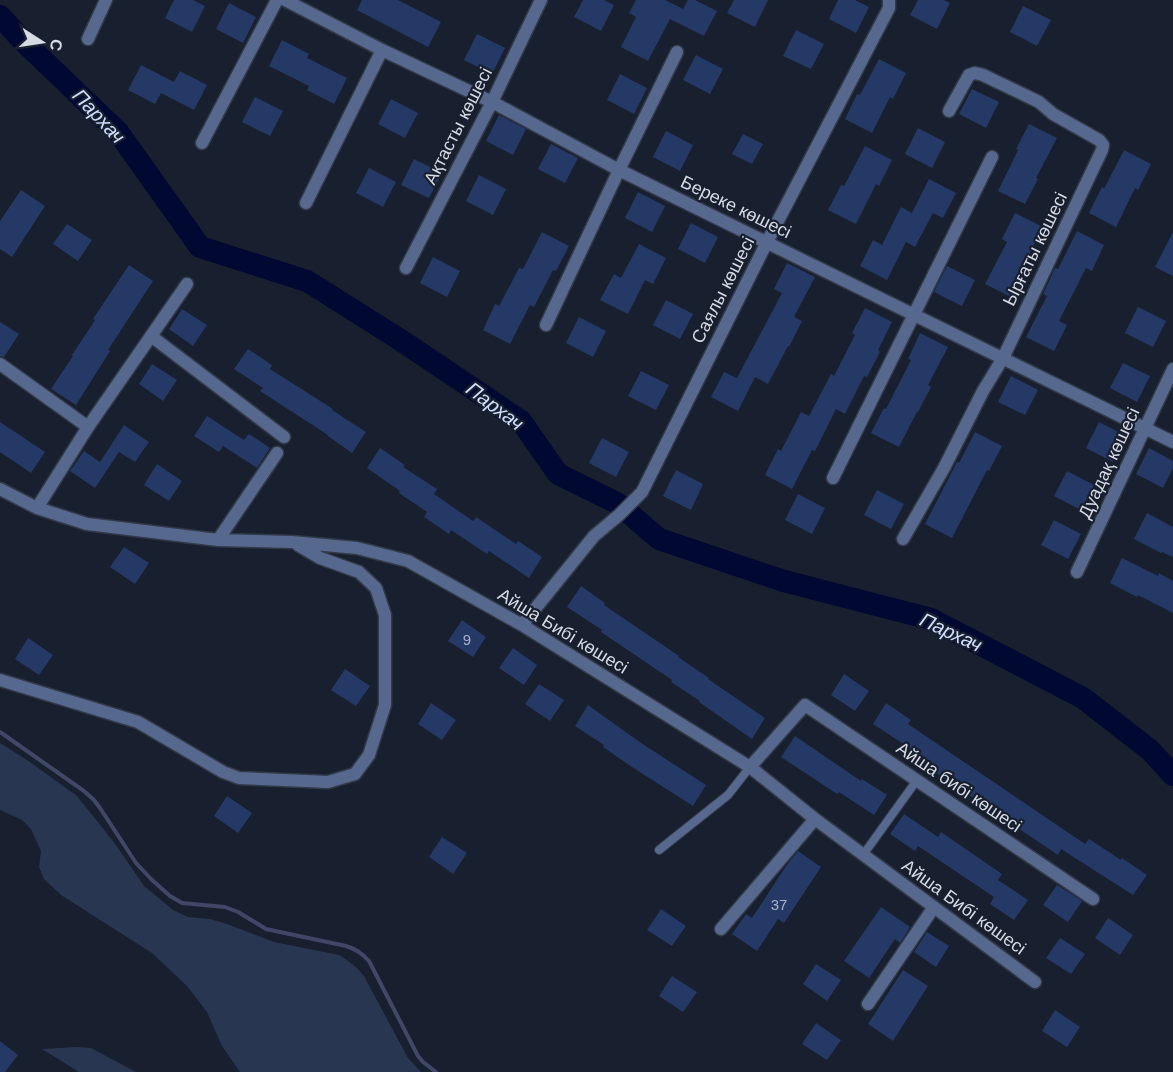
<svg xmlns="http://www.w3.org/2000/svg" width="1173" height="1072" font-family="Helvetica,sans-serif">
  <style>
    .green { fill: #293652 }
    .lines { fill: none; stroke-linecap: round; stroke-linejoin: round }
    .stream { stroke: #414767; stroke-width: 4 }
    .river { stroke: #010831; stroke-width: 22 }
    .building { fill: #243966 }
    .lane-casing { stroke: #323948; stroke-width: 10 }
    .street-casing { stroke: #323948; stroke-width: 15 }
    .lane { stroke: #56688e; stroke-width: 8 }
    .street { stroke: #56688e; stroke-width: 12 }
    .labels { text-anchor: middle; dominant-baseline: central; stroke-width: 4.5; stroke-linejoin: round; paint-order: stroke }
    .number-label { font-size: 15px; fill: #a9b2c5 }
    .street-label { font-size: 18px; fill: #d5dae5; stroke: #181f2e }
    .water-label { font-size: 20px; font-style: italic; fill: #d0dffe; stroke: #181f2e }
  </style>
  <rect width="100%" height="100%" fill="#181f2e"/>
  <path class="green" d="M0,743L30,762L77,796L116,845L144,886L173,910L188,917L210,919L227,924L274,942L339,955C349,961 357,967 364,976L408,1058L421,1072H240L222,1046L207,1012L187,986L152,953L61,895L44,879L39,867L41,851L31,829L22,820L0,810Z
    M77,1047L91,1048L136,1072H79L42,1049Z"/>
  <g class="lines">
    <path class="stream" d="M0,732L84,791L94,800L100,808L136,863L151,879L170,896L182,903L225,907L238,912L266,929L346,946C356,949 362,953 369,961L418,1056L423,1062L436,1072"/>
    <path class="river" d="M0,16L22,40L118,132L200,247L307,281L399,339L521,421L558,474L617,503L659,539L784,581L931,619L1083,698L1150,750L1173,775"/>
  </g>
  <path class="building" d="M174,0H193L205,6L192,32L165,18Z
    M362,0H398L441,22L428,47L357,10Z
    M583,0H604L614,5L601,31L574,17Z
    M636,0H665L683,9L688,0H695L717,11L704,36L670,19L648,61L621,47L636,17L629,13Z
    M734,0H768L755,27L727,13Z
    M838,0H855L869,7L856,33L829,19Z
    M918,0H944L950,3L937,29L910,15Z
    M229,3L256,17L243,43L216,29Z
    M1023,6L1051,20L1037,46L1010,32Z
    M796,30L824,44L811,69L783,56Z
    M477,34L505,48L492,74L464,60Z
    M282,40L309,54L307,58L347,78L334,104L307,90L309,86L269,66Z
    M696,55L723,69L710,94L683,80Z
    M879,59L906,73L893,99L890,97L872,133L845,119L857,94L860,95Z
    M141,65L174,82L180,71L207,85L194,110L161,93L155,104L128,90Z
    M620,74L647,88L634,114L607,100Z
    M972,89L999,102L986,128L959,114Z
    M255,97L283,111L270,136L242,122Z
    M391,99L418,113L405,138L378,124Z
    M499,115L526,129L513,155L486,141Z
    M1029,124L1057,138L1036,178L1038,179L1025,204L998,191L1018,150L1016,149Z
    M918,128L945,142L932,168L905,154Z
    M666,131L693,145L680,171L653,157Z
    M743,134L763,144L752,164L732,154Z
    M551,144L578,158L565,183L538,169Z
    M865,146L892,160L879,186L876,184L856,224L828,210L841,185L844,186Z
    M1124,150L1151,164L1138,190L1135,188L1116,227L1089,213L1102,187L1104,189Z
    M414,159L442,173L429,198L401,185Z
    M369,168L396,182L383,207L356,193Z
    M479,175L506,189L493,215L466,201Z
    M929,179L956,193L943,218L933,213L915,247L906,242L887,280L860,266L873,240L882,245L901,207L912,213Z
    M21,190L45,206L12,257L0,249V221Z
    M638,192L665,206L652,232L625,218Z
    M1015,213L1043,227L1021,270L1026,272L1013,298L985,284L1007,242L1002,239Z
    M691,223L718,237L705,263L678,249Z
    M67,224L92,240L78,261L53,244Z
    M1077,231L1104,245L1092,271L1086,268L1059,321L1067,325L1054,351L1026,337L1047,296L1043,294L1055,268L1058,269Z
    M542,232L569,246L556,271L553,270L534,307L530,305L510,344L483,330L495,304L499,306L519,268L523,269Z
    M1173,232V276L1155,267Z
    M639,244L666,258L653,284L645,280L628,314L600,300L614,274L621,278Z
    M433,257L460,271L447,297L420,283Z
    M787,263L815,277L794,317L802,321L789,347L788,346L768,384L755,377L738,411L711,397L724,372L737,378L782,293L774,289Z
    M129,265L153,281L108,350L110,351L76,405L51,389L73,356L72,355L95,320L93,319Z
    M947,266L975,280L962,306L934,292Z
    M666,300L693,314L680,339L653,325Z
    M1138,307L1166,321L1153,347L1125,333Z
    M865,308L892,322L878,350L880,352L867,377L864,376L845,414L836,409L815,451L812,450L792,489L765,475L778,449L781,451L801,412L809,416L831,374L834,376L855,335L852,333Z
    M182,309L207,325L193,346L169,329Z
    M579,317L606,331L593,357L566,343Z
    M0,322L19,334L4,357L0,356Z
    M920,333L948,347L928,385L931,387L918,412H917L899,447L871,433L884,408L886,409L911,360L908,359Z
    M248,349L272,365L270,369L333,409L332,410L366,432L352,453L328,436V435L260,391L263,388L234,369Z
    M1123,363L1150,376L1137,402L1110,388Z
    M152,364L177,380L163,401L139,384Z
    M641,371L669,385L656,410L628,396Z
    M1011,376L1038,390L1025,415L998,402Z
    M207,416L244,440L249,434L270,448L257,468L223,446L219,452L194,436Z
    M0,422L45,452L31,473L0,452Z
    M1099,422L1126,436L1113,462L1086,448Z
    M124,425L149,442L135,462L119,452L95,488L70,471L84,451L100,462Z
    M975,432L1002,446L989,471L987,470L952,538L925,524L957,462L959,463Z
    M602,438L629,452L616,477L589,463Z
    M380,448L405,465L403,467L437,489L434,494L473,521L476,517L516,544L518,541L542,557L529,578L489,551L487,554L451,530L449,534L424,517L427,512L399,493L400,491L367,468Z
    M1149,448L1173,461V468L1163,488L1136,474Z
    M157,464L182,481L169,501L144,485Z
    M676,470L703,484L691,510L663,496Z
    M1067,471L1094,485L1081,510L1054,496Z
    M877,490L904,504L891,529L864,515Z
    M798,494L825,508L812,534L785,520Z
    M1147,513L1173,527V557L1162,552L1161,553L1134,539Z
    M1054,520L1081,534L1068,559L1041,545Z
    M124,547L149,563L135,584L110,567Z
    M1122,558L1158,576L1159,573L1173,581V613L1138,595L1137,597L1110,583Z
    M581,586L605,603L604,605L679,656L678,657L709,678L708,679L765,718L752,739L699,702L700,701L671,682L672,680L601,632L602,630L567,607Z
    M462,620L486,637L473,657L448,641Z
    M28,638L53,655L39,675L15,659Z
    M513,648L537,665L524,685L499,668Z
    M345,669L370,686L356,706L331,690Z
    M844,674L869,691L855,711L831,695Z
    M539,684L564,700L550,721L525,704Z
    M431,703L456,720L442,740L418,724Z
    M886,703L911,720L908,724L1085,844L1089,839L1121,860L1122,858L1147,875L1133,895L1061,849L1058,855L905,752L908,747L873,724Z
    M588,705L641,743L706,785L693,806L632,767L603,747L604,745L575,726Z
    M795,736L861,781L862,779L887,795L874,815L839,792L837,794L781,757Z
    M227,796L252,813L238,833L214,816Z
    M904,814L938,837L941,832L1002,874L998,880L1028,900L1014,920L990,904L994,897L918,846L915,851L890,834Z
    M442,837L467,853L453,874L429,857Z
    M798,851L821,867L784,923L778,919L757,951L732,934L746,914L752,918L786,866Z
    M1057,885L1082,901L1068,922L1043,905Z
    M881,907L910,927L900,943L895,939L869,978L844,961Z
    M661,909L686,926L672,946L647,930Z
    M1108,918L1133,935L1120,955L1095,938Z
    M927,932L949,946L936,967L914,952Z
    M1060,938L1085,954L1071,974L1046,958Z
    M816,964L841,980L827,1001L803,984Z
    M903,970L928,986L893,1041L868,1024Z
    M672,976L697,992L683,1012L659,996Z
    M1055,1010L1080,1027L1067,1047L1042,1031Z
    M816,1023L841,1040L827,1060L802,1044Z
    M0,1041L18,1055L5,1072H0Z"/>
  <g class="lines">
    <g class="lane-casing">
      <path id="lane" d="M659,850L728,795L750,767
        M863,855L917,780"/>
    </g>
    <g class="street-casing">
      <path id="street" d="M285,0L382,50L492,102L619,170L1173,442
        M88,39L106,0
        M202,143L277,0
        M306,203L382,50
        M406,268L492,102L541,0
        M546,325L619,170L677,52
        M151,336L284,437
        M0,364L88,427
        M833,478L992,157
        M0,489L37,508L87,524L218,540L292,542L357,548L408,561L522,625L750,767L815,819L1035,982
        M37,508L88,427L187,284
        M903,539L944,468L983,391L1003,358L1102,150L1103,145L1099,140L1053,114L1039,102L983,75L975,73L969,75L949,111
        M218,540L277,453
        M1077,572L1173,369
        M522,625L594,536L619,515L642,492L767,242L889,8V0
        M0,680L138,722L223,772L239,778L328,782L355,774L369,755L385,705V615L376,588L359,572L320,558L298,545
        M750,767L805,705L1093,899
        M721,929L815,819
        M868,1004L934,907"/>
    </g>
    <use href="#lane" class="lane"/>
    <use href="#street" class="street"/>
  </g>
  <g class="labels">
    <g class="number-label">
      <text x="467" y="639">9</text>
      <text x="779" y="904">37</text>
    </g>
    <g class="street-label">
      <text transform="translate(458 126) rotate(-63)">Ақтасты көшесі</text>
      <text transform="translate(736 207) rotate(26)">Береке көшесі</text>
      <text transform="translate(1035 249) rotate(-64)">Ырғаты көшесі</text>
      <text transform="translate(723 290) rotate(-63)">Саялы көшесі</text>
      <text transform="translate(1109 463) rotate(-65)">Дуадақ көшесі</text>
      <text transform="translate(563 631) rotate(31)">Айша Бибі көшесі</text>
      <text transform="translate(959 787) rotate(34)">Айша бибі көшесі</text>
      <text transform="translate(964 907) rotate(36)">Айша Бибі көшесі</text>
    </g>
    <g class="water-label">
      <text transform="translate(99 116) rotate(47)">Пархач</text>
      <text transform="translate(495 406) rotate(37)">Пархач</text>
      <text transform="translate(951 632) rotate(25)">Пархач</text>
    </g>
  </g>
  <g transform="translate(42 42) rotate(102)" stroke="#181f2e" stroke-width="4.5" paint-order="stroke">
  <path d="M0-4.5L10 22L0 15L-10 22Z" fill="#d5dae5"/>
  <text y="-9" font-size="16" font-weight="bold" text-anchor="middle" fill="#d5dae5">С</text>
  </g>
</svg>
